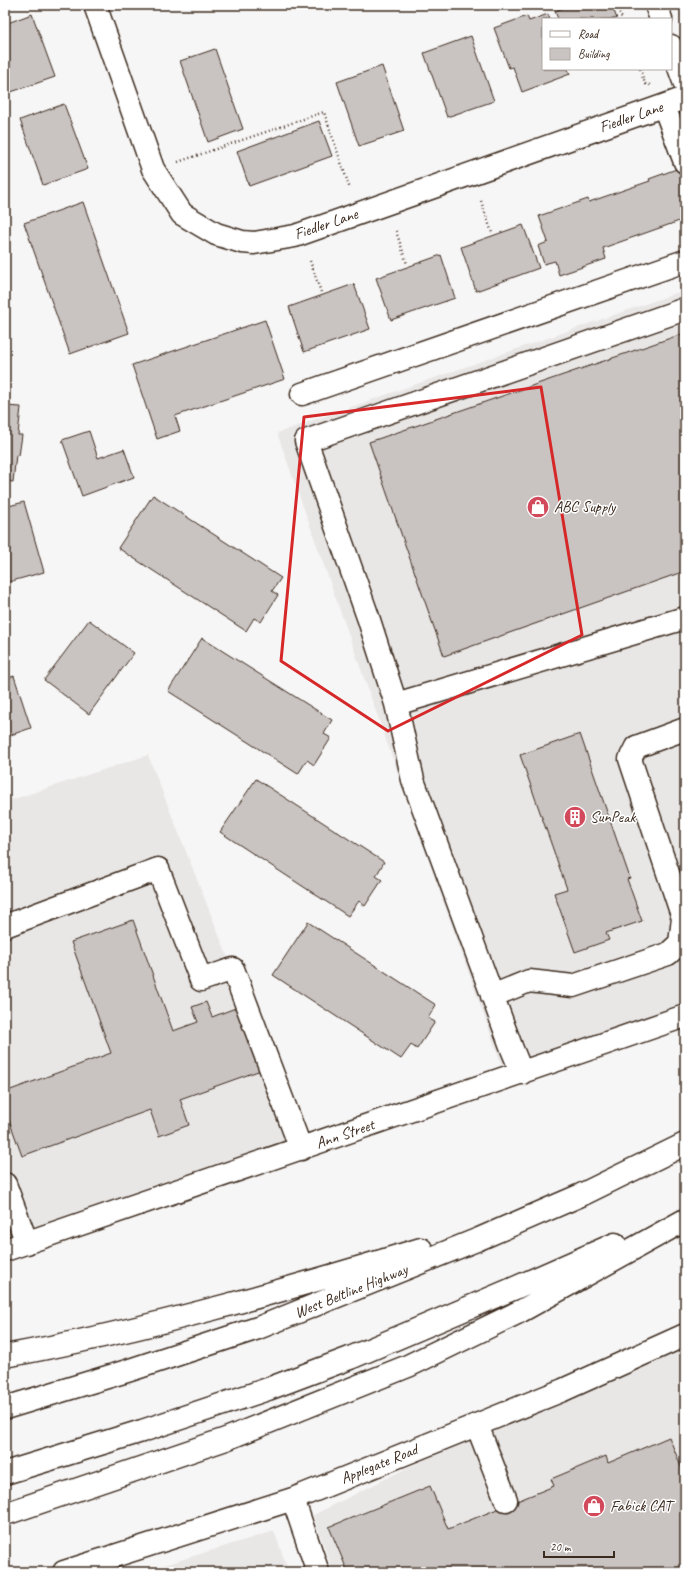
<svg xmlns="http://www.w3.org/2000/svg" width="690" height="1577" font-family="Caveat,sans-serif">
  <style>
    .built { fill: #e9e7e6 }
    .building { fill: #c9c3c1; stroke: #3b2a1e }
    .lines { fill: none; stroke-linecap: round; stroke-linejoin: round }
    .minor-casing { stroke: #3b2a1e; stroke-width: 25 }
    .highway-casing { stroke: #3b2a1e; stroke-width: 25 }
    .path { stroke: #3b2a1e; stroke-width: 2.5; stroke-dasharray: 1 3; stroke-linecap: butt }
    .minor { stroke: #fff; stroke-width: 22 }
    .highway { stroke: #fff; stroke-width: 22 }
    .marked { fill: none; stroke: #d62828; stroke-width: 3; stroke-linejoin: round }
    .labels { text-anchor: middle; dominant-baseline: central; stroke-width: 3; stroke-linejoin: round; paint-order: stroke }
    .street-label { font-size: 16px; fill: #3b2a1e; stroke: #fff }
    .poi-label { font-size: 16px; fill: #3b2a1e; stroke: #fff; text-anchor: start }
  </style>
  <rect width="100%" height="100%" fill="#f7f6f6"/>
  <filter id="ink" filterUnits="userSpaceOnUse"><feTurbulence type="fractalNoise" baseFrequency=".025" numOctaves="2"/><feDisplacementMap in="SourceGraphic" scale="8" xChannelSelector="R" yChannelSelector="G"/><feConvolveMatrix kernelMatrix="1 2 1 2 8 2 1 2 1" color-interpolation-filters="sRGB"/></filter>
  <g filter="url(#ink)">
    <path class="built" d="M685,290V1016L506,1078L277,433Z
      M148,755L303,1148L5,1250V802Z
      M685,1335V1572H333L313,1515L563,1390Z
      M274,1531L289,1572H142Z"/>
    <path class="building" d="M571,5H612L617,19H558L555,11Z
      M32,14L55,77L11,92L5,75V24Z
      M548,14L550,19H543V69H568L570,74L522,92L513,67L509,68L494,28L527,16L529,21Z
      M471,36L494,101L447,117L424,53Z
      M215,49L243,129L208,142L180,61Z
      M382,66L404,131L359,146L337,82Z
      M64,104L88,169L43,185L20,120Z
      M319,121L332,156L249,186L237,151Z
      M682,167L685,175V219L603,248L606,259L559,275L555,261L544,264L538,246L548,242L539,216L588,199L589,202L650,181L649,179Z
      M83,202L129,333L70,354L24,223Z
      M523,225L539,268L476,291L461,247Z
      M441,255L455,298L391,320L376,278Z
      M354,284L370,329L304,352L289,307Z
      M265,320L285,379L175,416L180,431L157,439L132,365Z
      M685,333V571L444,656L369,442Z
      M5,406L21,407L18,435H22L19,456L16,455L13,482L5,481Z
      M89,431L98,458L124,449L134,477L82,496L62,440Z
      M153,495L281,578L272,591L278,595L261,622L254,618L246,631L118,548Z
      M24,502L44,572L5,583V507Z
      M89,620L134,653L89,714L44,680Z
      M202,638L332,720L324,734L331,738L314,765L307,760L298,774L168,691Z
      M14,676L31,728L5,737V679Z
      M580,734L630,878L627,879L642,921L606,933L609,940L575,952L554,893L567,889L520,755Z
      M256,779L384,862L376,876L382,880L365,906L359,901L348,916L220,832Z
      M133,920L173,1031L198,1022L192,1007L206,1002L212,1017L238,1007L261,1070L180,1099L189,1125L159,1136L150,1110L22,1156L5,1109V1092L111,1053L71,942Z
      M308,922L436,1005L428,1018L435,1022L417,1049L411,1045L401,1059L273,975Z
      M669,1437L685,1476V1572H348L329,1527L430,1486L448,1529L554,1486L551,1479L606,1456L608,1463Z"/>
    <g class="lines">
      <g class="minor-casing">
        <path id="minor" d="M95,5L153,169L182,214L216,234L242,242L254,243L295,236L685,98
          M656,5L661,19
          M671,46L685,84
          M664,106L685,162
          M685,309L306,441L368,617L396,704L685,618
          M302,394L685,261
          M396,704L413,780L512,1049L522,1073
          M5,926L158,869L201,980L233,969L301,1149
          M492,996L529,981L573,986L668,954L680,943L683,918L630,759L636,747L685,729
          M5,1184L27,1243
          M5,1250L685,1016
          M477,1425L506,1500
          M293,1499L318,1572
          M64,1572L293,1499L563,1390L685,1335"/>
      </g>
      <g class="highway-casing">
        <path id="highway" d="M5,1356C147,1330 283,1291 421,1249
          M5,1408L127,1371L258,1328L479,1239L581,1195L685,1144
          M5,1473L142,1431L268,1389L350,1358L515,1288L615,1244
          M5,1514L226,1439L408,1366L521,1311L685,1220"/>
      </g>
      <path class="path" d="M617,5L622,19
        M640,69L645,84L650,85
        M178,162L324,112L350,189
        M481,201L492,233
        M396,231L407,264
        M310,261L321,292"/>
      <use href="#minor" class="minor"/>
      <use href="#highway" class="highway"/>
    </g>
  </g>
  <path class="marked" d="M541,387L582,635L388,731L281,661L304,417Z"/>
  <defs>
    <g id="shop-disc" transform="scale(1.15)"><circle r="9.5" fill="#d1495b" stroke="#fff"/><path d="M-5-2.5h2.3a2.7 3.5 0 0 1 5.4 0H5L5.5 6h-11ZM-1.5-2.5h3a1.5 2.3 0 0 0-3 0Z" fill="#fff"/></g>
    <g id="building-disc" transform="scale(1.15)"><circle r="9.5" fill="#d1495b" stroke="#fff"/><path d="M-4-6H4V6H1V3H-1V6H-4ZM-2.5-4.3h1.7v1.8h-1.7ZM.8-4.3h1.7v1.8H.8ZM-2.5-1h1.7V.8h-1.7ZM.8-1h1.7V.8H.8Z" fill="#fff"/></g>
  </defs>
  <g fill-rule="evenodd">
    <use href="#shop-disc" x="538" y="507"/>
    <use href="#building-disc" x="575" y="817"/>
    <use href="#shop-disc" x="594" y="1506"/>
  </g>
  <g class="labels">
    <g class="street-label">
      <text transform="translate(631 117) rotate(-19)">Fiedler Lane</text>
      <text transform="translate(326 224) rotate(-19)">Fiedler Lane</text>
      <text transform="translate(345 1134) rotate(-19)">Ann Street</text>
      <text transform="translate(351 1291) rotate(-22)">West Beltline Highway</text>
      <text transform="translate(379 1464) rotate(-22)">Applegate Road</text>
    </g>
    <g class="poi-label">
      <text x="554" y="507">ABC Supply</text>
      <text x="590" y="817">SunPeak</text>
      <text x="610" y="1506">Fabick CAT</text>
    </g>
  </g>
  <rect width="690" height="1577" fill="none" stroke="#fff" stroke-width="20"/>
  <rect x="10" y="10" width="670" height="1557" fill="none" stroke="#3b2a1e" stroke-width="1.5" filter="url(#ink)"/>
  <rect x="542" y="18" width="130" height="52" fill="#ffffff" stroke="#b1aaa5"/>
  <rect x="550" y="31" width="20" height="6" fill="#ffffff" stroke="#b1aaa5"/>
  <text x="578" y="38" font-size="12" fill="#3b2a1e">Road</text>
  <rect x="550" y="48" width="20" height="12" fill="#c9c3c1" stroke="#b1aaa5"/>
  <text x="578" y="58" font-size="12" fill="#3b2a1e">Building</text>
  <path d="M544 1551v6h70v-6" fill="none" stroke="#3b2a1e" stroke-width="2"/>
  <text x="550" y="1551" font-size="12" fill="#3b2a1e" stroke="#ffffff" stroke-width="3" paint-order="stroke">20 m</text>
</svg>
